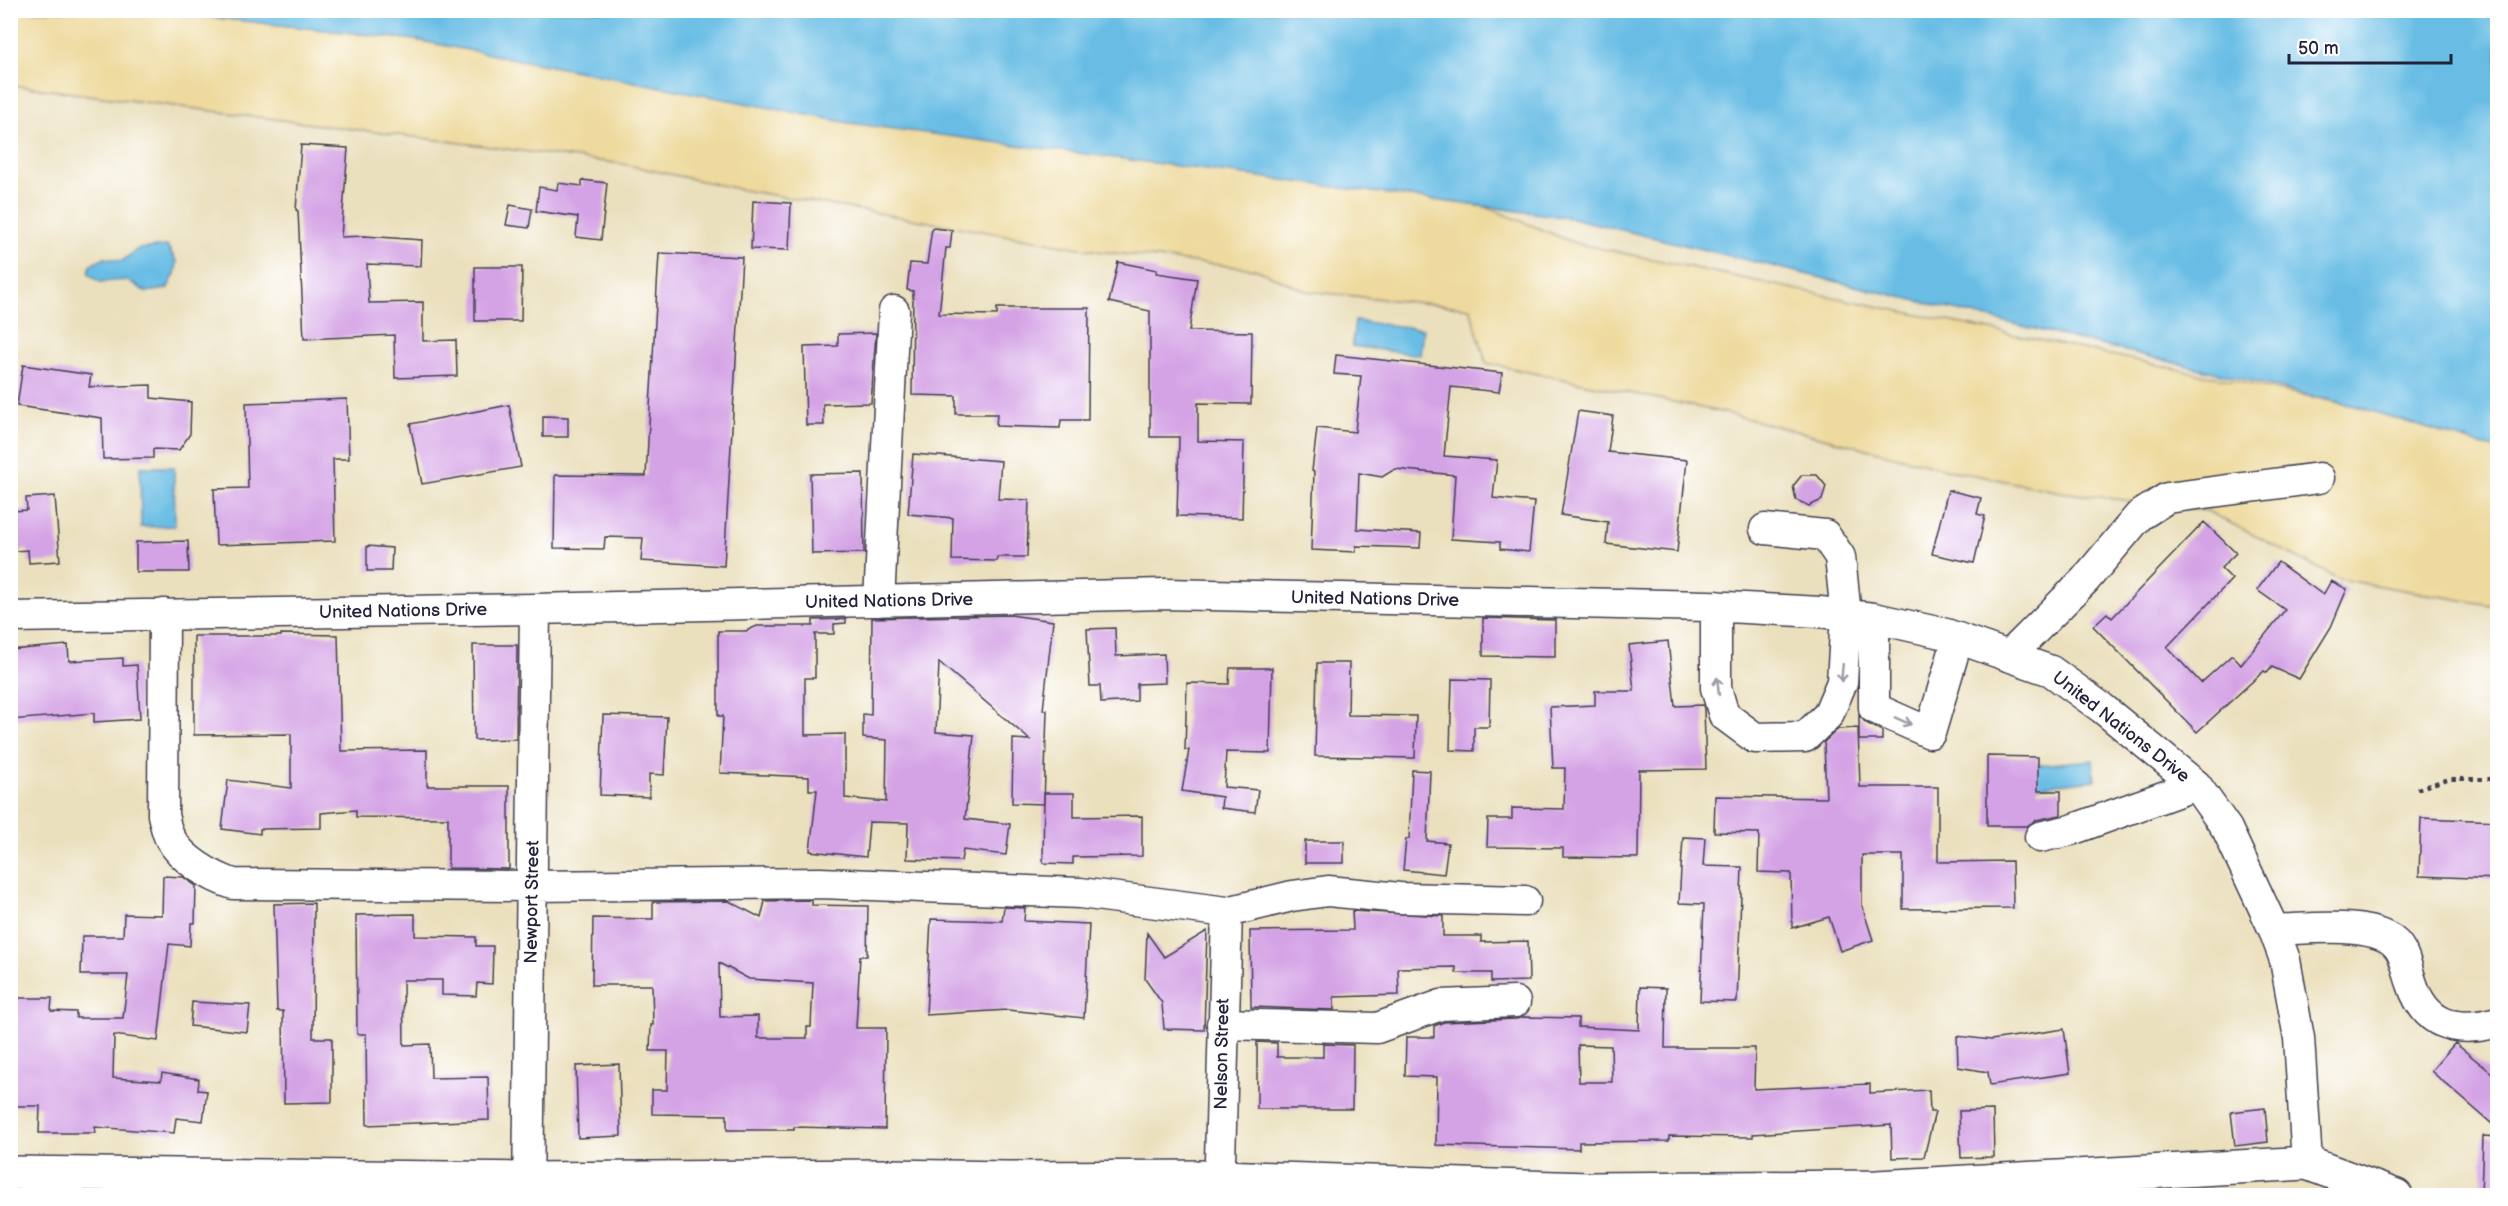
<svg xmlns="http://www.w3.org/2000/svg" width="2508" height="1206" font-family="'Balsamiq Sans',sans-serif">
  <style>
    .sand { fill: #eeda9e; stroke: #887e6c; stroke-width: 1.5 }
    .water { fill: #69bde5; stroke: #467090; stroke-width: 1.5 }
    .building { fill: #d4a3e5; fill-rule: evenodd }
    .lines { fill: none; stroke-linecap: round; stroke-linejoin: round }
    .minor-casing { stroke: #403e4f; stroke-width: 33 }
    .major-casing { stroke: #403e4f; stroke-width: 36 }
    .path { stroke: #403e4f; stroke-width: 4; stroke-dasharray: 4.5 4.5; stroke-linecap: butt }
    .minor { stroke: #fff; stroke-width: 30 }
    .major { stroke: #fff; stroke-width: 33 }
    .oneway { stroke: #9c9ca7 }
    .labels { text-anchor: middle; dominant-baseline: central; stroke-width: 4.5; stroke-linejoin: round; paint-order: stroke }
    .street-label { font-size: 18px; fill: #22223b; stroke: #fff }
  </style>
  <rect width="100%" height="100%" fill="#fff"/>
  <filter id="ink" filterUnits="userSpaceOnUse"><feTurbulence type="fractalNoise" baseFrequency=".0167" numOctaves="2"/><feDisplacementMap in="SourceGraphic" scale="12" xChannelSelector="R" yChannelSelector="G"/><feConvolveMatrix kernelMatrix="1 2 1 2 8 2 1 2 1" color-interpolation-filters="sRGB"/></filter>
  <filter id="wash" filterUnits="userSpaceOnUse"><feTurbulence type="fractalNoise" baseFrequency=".008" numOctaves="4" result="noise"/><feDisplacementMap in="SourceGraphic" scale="24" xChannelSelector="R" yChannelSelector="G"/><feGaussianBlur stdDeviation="1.35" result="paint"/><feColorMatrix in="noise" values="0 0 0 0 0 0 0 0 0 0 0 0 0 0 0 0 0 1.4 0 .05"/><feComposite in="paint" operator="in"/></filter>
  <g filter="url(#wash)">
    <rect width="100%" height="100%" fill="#ebe0be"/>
    <path class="sand" d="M11,11H154L416,40L753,104L1020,145L1486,207L1575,243L2359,407L2497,450V606L2339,579L2207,511L2061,492L1954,471L1721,412L1486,363L1470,308L1306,291L1255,269L1104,252L743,190L623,164L11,85Z"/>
    <path class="water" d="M154,11H2497V450L2359,407L1572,218L849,123L416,40Z
      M167,246L177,262L175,274L167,289L146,292L127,280L100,282L89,274L90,265L105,258L122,261L138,249Z
      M1355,321L1423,329L1420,355L1352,346Z
      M140,467H174L175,526L141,527Z
      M2093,760L2095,780L2029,787L2027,766Z"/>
    <g id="blocks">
      <path class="building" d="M301,145L348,148L341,237L365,236L422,240L421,266L367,264L369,303L423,302V341L456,340L457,376L395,378L394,335L304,339L298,211L296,210Z
        M582,180L607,183L601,240L576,237L578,217L536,211L539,187L557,190L558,183L582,186Z
        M753,201L791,203L789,250L751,249Z
        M510,205L532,209L529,228L506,225Z
        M932,228L952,230L950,248H946L939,314L997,315V308H1089L1088,420H1061L1060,428L996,426L997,414H956V396L912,395L913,291L907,290L910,263L927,264Z
        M659,253L742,257L724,566L641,561L643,538L605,537L604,549L554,548L555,475L646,476Z
        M1118,262L1157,270L1156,273L1197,279L1189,331L1252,332L1251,404L1198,403V441L1244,442L1242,518L1177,516L1179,437H1150V311L1109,302Z
        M475,267H522L521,321H475Z
        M876,333L871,403L823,404L824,425H806L804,347L838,346V334Z
        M1336,355L1502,373L1499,392L1451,387L1444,456L1497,460L1493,498L1534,502L1529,552L1500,549V542L1451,539L1455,475L1395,469L1382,477L1359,473L1357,529L1421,533L1420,548L1356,546V552L1311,550L1314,472L1312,471L1317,428L1355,432L1361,376L1334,374Z
        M23,365L91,375L89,387L151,385V398L191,402L190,434L179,450L153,449V458L103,459L102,418L17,406Z
        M347,399L349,459H333L335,541L216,545L214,489L248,488L246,403Z
        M509,405L521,467L422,484L410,424Z
        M1578,411L1613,416L1608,452L1687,460L1677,552L1606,544L1608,522L1561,515Z
        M543,416L568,417V437H543Z
        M913,454L1001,461L998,499L1029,500L1027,557H997V561L952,560L953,518L908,514Z
        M863,473L864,553L812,554L810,474Z
        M1802,475H1817L1826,486L1822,500L1809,506L1796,500L1793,486Z
        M1948,490L1981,498L1977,514L1985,516L1974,563L1932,554Z
        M55,496L60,561L29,563L28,550L14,551L11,511L27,510L26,498Z
        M2204,522L2236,553L2221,568L2232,579L2167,647L2201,683L2232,655L2241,665L2285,610L2257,590L2278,562L2323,595L2331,581L2347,589L2331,627L2299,679L2272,667L2267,673L2264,671L2197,732L2093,626L2107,613L2112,618Z
        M188,541L189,572H136V542Z
        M367,546L392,548L391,571H367Z
        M1010,615L1053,621L1043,710H1047L1044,804L1012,803L1013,739L1030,740L939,662L936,732L974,735L965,819L1010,824L1006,855L963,850L961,861L907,859L908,823L869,822L866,857L810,851L817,790H809V777L720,773L723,716H718V631H746L757,626H813V620L846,619V623L834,624V634H815V678H805V735L845,734V798L886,802L887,740L863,738V714L871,715L872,618Z
        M1483,618L1555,620V657L1483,656Z
        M1115,628L1116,656L1164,654L1165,683L1137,684V701L1101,703L1100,686H1090L1087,629Z
        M281,634L338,635L341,751L427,750V786H509V869L448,868V818L356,817V810L321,813V828L260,829V834L222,829L228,780L291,788V734L194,735V636H281Z
        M1668,641L1675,706L1703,705L1704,709L1706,769L1639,770L1638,858L1563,857V848L1487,847L1488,819H1512V808L1564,809L1565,768H1553L1550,707L1595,705V691H1634L1629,645Z
        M68,645L69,661L123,658V666L137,665L140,719L94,722V713L10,720V650Z
        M473,645H517L516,739L474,740Z
        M1317,663H1349L1348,715L1416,716L1415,758L1315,756Z
        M1230,668H1272L1270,753L1226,752L1224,787L1258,790L1255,812L1221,808L1222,797L1182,791L1189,750H1185L1187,683L1229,684Z
        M1452,679L1490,680L1489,727H1474V751L1450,750Z
        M603,715L667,717L664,775L649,774V797L600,795Z
        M1859,715L1866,723L1882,731V740H1859Z
        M1858,728L1860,787H1938V862L2012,861L2013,908L1903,909V855H1862V906L1873,940L1840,951L1829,917L1792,928L1791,873L1758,872L1759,833L1714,832L1715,796L1826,798L1824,742L1838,729Z
        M1987,756L2038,757V791H2061V815L2036,820L2027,826H1987Z
        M1412,770L1430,771L1427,841L1448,843L1444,874L1403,870L1406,839H1409Z
        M1044,793H1074V817L1142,816V856L1073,857V864L1043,863Z
        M2421,818L2498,821V879L2419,876Z
        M1683,837L1705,838L1703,866L1742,867L1737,1002L1700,1001L1704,904L1679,903Z
        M1305,841H1344V863H1305Z
        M163,876L183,877L196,886L195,923H191L190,946L169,944L158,1041L114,1035L113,1078L161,1081L162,1073L199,1079L198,1090L207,1091L203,1121L176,1118L174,1133L95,1127L96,1133H39L40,1106H10V998H52L51,1011L76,1012V1018H123L128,975H81L82,936H123L124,914L162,915Z
        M812,900V905L868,906L867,956H860L856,1028H886L885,1129L794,1127V1130H727V1115L652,1114V1090H667L668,1051H650L651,1025H653L652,985H592L593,918L653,919V902L729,901L761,918L765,901ZM719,963L749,979L813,983L811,1027H807V1038H758V1016L720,1017Z
        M314,903L313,1038H332V1102L284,1103L283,1011H277L274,904Z
        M1004,907L1025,908L1024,921L1089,924L1084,1018L1008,1010L926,1015L931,919L1002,921Z
        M1352,911L1443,916V936H1481V942L1528,941L1529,981L1491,982V973H1456V967L1398,968L1399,995L1334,997V1010L1251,1007L1250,931L1353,930Z
        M415,914V936L476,937V946H493L492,984L477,983L476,996L442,995V980H403L404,1045L430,1044L431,1078L488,1077L489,1120L367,1125L366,1034H357L356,915Z
        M1207,931L1204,1030L1164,1029L1162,1003L1145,979L1147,933L1164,957Z
        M1640,987L1666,988L1665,1048H1755L1754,1089L1870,1084V1093L1929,1090L1930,1112H1935L1924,1157L1892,1158L1891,1125L1753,1134V1137L1669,1136V1141L1579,1142V1149L1436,1145L1437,1077L1405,1076L1406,1037H1434V1026L1444,1022L1516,1019L1524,1017L1578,1018V1027L1639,1030ZM1578,1045L1611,1046L1612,1082H1579Z
        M192,1002L250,1005L247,1032L190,1026Z
        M2064,1029L2070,1073L1990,1085L1988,1072L1958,1067L1957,1036L1991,1040Z
        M1257,1042L1277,1043V1057H1323V1044L1353,1045L1352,1109H1257Z
        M2455,1043L2498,1078V1129L2431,1071Z
        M619,1064L621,1136L578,1138L576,1066Z
        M2265,1108L2268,1142L2235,1146L2231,1112Z
        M1993,1110L1994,1157L1961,1158L1959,1111Z
        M2483,1136L2498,1137V1196H2481Z"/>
    </g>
  </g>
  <g filter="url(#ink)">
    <use href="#blocks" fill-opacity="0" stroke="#403e4f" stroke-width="1.5"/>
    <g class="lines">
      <g class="minor-casing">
        <path id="minor" d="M879,601L894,311
          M1716,606V688L1724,715L1755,738L1805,737L1828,715L1842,682L1846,615L1840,557L1825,535L1765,529
          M164,614L163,815C165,822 166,831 170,838C182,860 210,876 233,884L532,886L820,883L1080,893L1227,912L1292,896L1328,891L1400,898L1525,901
          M10,617L535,609L1164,594L1708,606L1820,612L1874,618L1946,634L2051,671L2102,708L2196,785L2227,829L2274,930L2285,960L2299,1038L2307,1163
          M1874,618V708L1930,733L1958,638
          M2010,655L2085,580L2139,516L2167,498L2319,478
          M2040,837L2071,830L2196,785
          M2274,930C2306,929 2360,922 2388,938C2404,946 2406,966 2411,981C2425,1027 2457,1033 2498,1022
          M1222,1024L1377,1028L1441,1005L1515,1002
          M146,1176V1196
          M528,1196L535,609
          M1219,1196L1227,912"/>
      </g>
      <g class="major-casing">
        <path id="major" d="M10,1173L528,1179L889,1176L1007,1178L1220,1177L1588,1189L1877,1187L2307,1163L2396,1196"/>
      </g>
      <path class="path" d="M2417,789L2448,779H2498"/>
      <use href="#minor" class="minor"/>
      <use href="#major" class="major"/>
    </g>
    <defs><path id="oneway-shaft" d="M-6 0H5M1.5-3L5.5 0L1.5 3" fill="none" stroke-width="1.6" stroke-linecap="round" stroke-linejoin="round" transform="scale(1.5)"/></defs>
    <g class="oneway">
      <use href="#oneway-shaft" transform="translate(1842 673) rotate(95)"/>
      <use href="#oneway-shaft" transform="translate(1718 686) rotate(-96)"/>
      <use href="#oneway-shaft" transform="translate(1903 721) rotate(24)"/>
    </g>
  </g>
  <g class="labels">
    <g class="street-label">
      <text transform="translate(1375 599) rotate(1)">United Nations Drive</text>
      <text transform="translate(889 601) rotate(-1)">United Nations Drive</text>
      <text transform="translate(403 611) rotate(-1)">United Nations Drive</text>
      <text transform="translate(2121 727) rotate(38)">United Nations Drive</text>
      <text transform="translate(532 902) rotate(-89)">Newport Street</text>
      <text transform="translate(1222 1054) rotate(-89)">Nelson Street</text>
    </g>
  </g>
  <rect width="2508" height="1206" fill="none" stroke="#fff" stroke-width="36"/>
  <path d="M2289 54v9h162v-9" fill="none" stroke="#22223b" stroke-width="3"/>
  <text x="2298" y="54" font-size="18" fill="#22223b" stroke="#ffffff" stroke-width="4.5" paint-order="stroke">50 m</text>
</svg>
